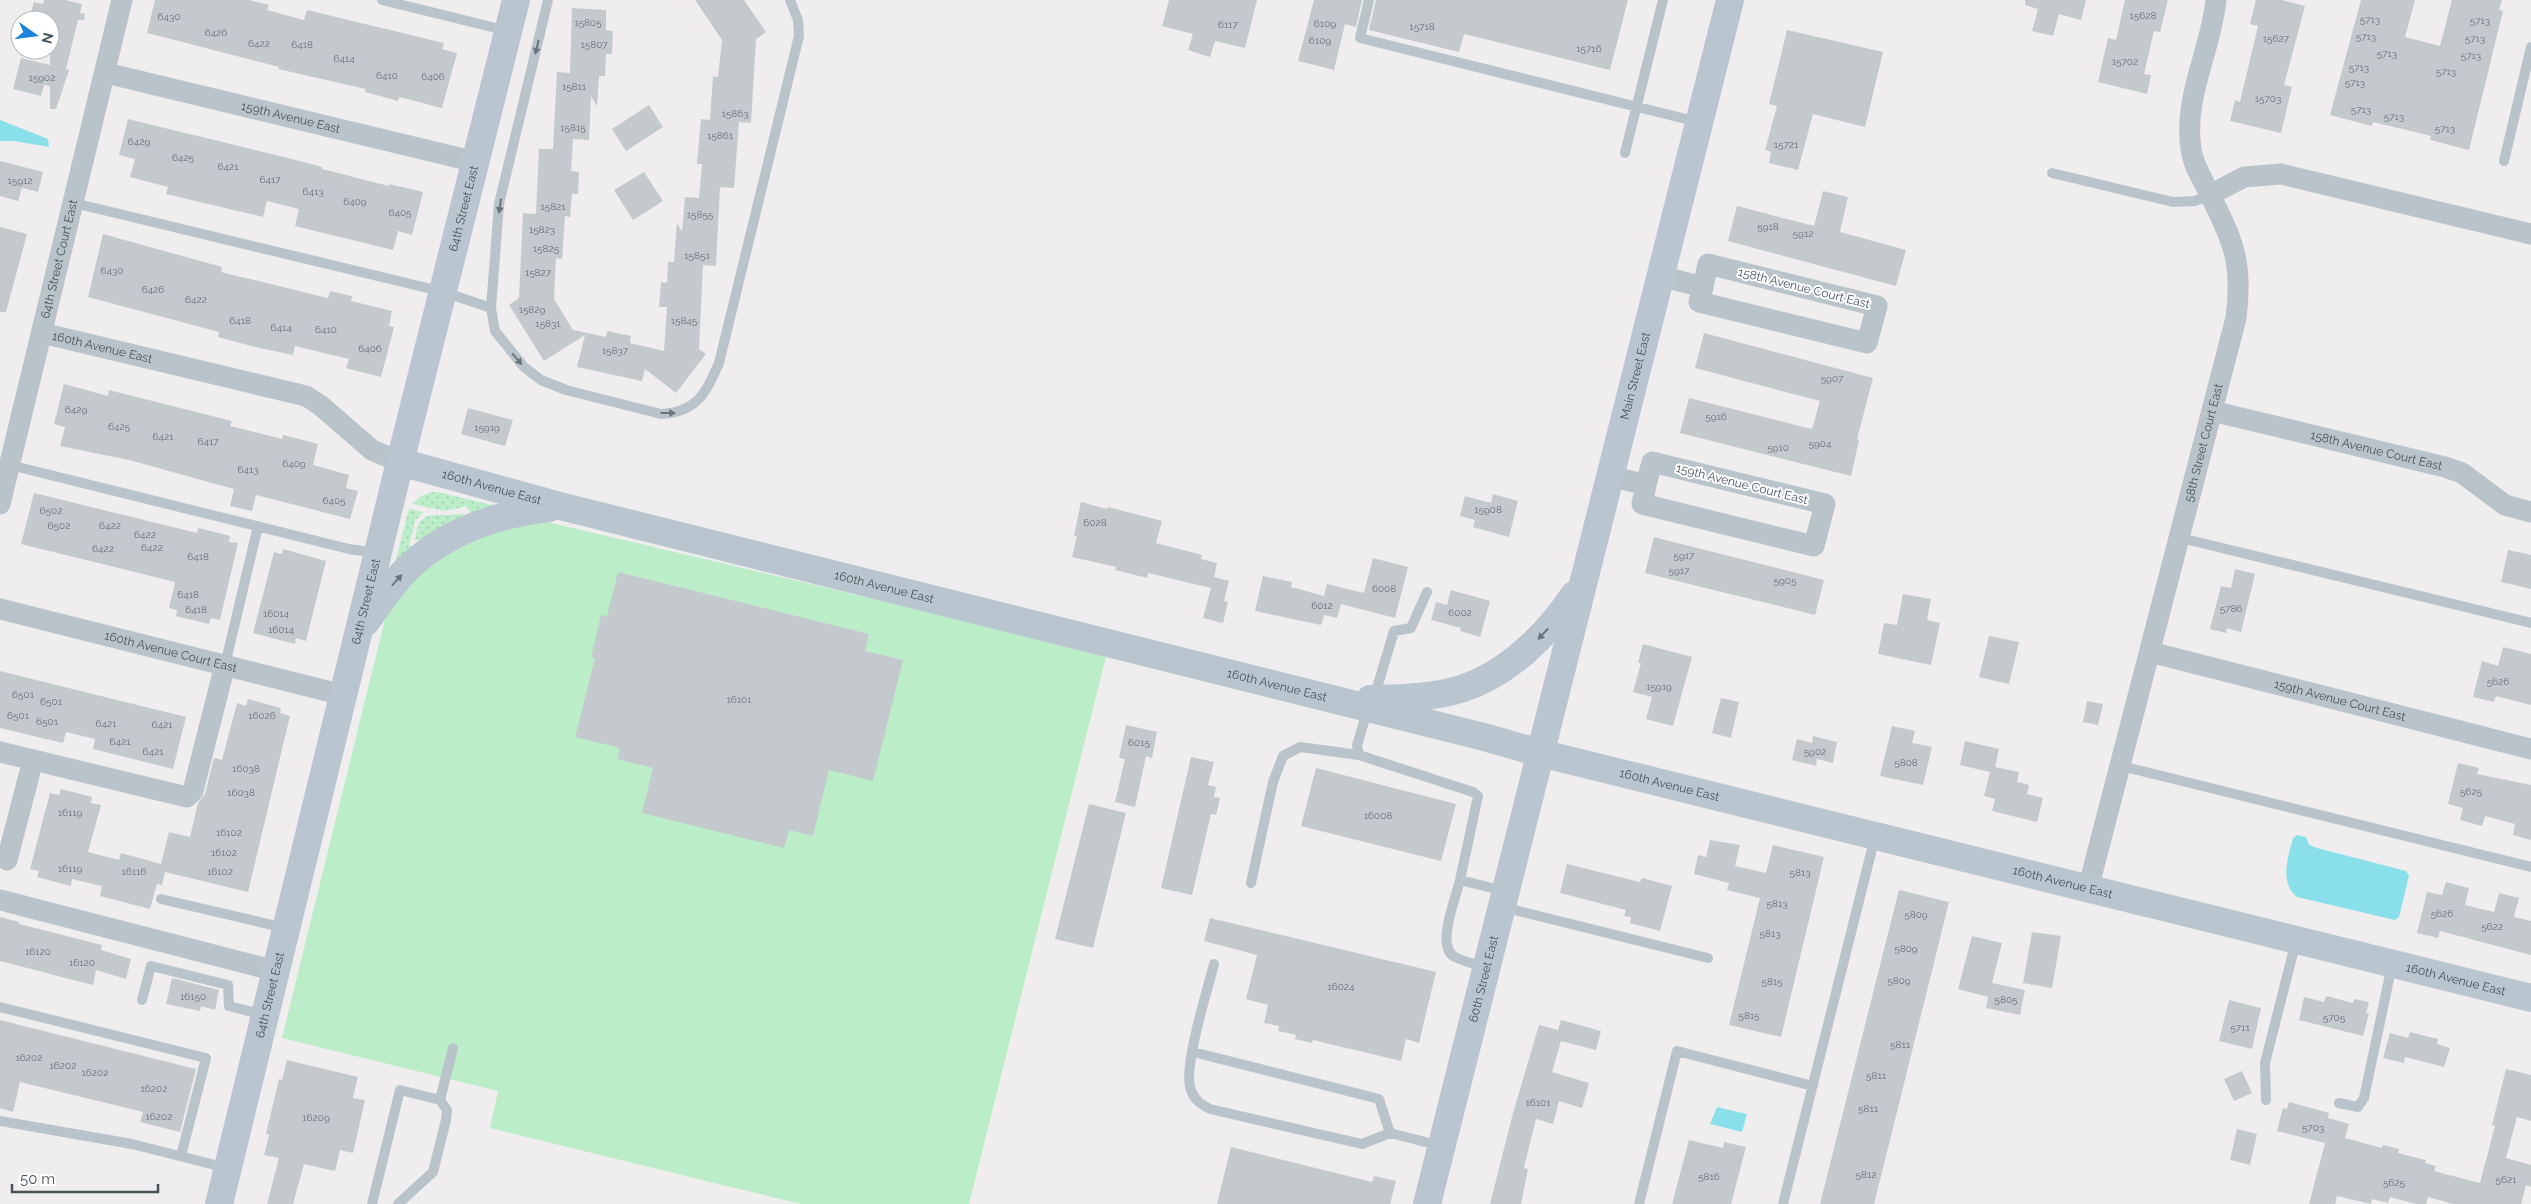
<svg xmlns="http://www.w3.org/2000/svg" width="2531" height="1204" font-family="Raleway,sans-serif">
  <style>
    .grass { fill: url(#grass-dots) }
    .pitch { fill: #bcedc9 }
    .water { fill: #8ae0ea }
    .building { fill: #c4c9cd }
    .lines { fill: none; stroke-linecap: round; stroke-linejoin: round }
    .lane { stroke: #b9c4ca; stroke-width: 10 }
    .street { stroke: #b9c4ca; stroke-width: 21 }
    .secondary { stroke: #b9c6cf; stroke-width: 28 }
    .oneway { fill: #68757c }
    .oneway2 { fill: #68767d }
    .labels { text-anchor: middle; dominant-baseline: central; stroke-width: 4; stroke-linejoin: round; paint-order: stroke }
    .number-label { font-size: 10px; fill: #667077 }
    .street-label { font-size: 12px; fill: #46535a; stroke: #fff }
  </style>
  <defs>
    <pattern id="grass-dots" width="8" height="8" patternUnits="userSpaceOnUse" patternTransform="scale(1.25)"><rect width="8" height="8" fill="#bcedc9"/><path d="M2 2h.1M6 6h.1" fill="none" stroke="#a3cdaf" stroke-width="1.8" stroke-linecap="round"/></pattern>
  </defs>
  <rect width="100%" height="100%" fill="#f0edee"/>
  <path class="grass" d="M432,492H438L496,506L473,518L467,506L445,511L412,504L421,496Z
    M410,509L423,512L415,521L409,546H418L419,540H415C419,504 437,520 462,513L467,521L394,568L408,512Z"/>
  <path class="pitch" d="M539,520L967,621L1106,657L969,1204H801L490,1128L498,1091L282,1038L385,619L406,584L454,543Z"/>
  <path class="water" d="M0,120L48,139L49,147L14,141H0Z
    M2297,835L2306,837L2309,845L2317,848L2406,871L2409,876L2399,917L2395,920L2297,897C2279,883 2288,857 2293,838Z
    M1717,1107L1747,1114L1742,1132L1710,1124Z"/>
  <path class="building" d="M44,0H65L82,4L80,13L85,14L84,20H78L66,69L69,70L56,109H50V86L44,85L41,96L13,89L21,58L50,65V20H29L34,2L43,4Z
    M155,0H249L269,5L267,10L304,20L307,10L444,43L442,49L457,53L442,108L399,97L398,101L365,92L366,89L278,69L279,67L147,33Z
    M695,0H744L766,32L756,39L751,123L739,122L734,188L720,187L716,266L703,265L699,349L706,354L676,393L645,369L642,381L577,367L585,335L544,361L509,305L519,298L523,213L536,214L539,149H553L557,72L570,73L572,8L606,10V30L613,31L612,54H606L605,76H599L597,106L591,96L589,140L573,139L571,171L579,172L578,194H572L570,217L565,216L562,259L556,258L554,299L573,330L606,337L607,331L631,336L630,343L664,351L667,307H659L661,282L667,283L668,262H674L677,223L682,232L685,197L699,198L702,164H697L701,119L710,120L713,76L718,77L722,40Z
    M1169,0H1257L1245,48L1215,41L1210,57L1188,50L1193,34L1162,26Z
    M1314,0H1362L1356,27L1345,24L1334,70L1298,61Z
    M1376,0H1628L1610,70L1464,34L1459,52L1369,30Z
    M2025,0H2086L2081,20L2059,14L2053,36L2032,31L2038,9L2025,5Z
    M2125,0H2168L2160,32L2154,31L2144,74L2151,75L2147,94L2098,82L2108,38L2116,40Z
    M2256,0H2282L2305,6L2284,85L2292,87L2281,133L2230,121L2235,100L2240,102L2258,26L2250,24Z
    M2361,0H2415L2405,37L2440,46L2452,0H2502L2499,10L2503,11L2469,150L2430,140L2431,136L2373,122L2372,126L2330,115Z
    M1787,30L1883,52L1865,127L1813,114L1798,170L1769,163L1771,152L1765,150L1777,106L1769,104Z
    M649,105L663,127L626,151L612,129Z
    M128,119L300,161L322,167V169L389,186V184L423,192L412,235L398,231L393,250L295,226L299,209L267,201L263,217L166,194L168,187L130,177L135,159L119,155Z
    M0,161L43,172L38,192L22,188L18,201L0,196Z
    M644,172L663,201L633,220L614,190Z
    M1823,191L1848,197L1840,232L1906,250L1896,286L1728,241L1737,206L1814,226Z
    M0,227L27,234L6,312H0Z
    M103,234L222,267L221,272L328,298L330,291L352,296L351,301L392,311L389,326L394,327L381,377L346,368L349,359L295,346L293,355L251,346L218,337L219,332L88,297Z
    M1704,333L1873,378L1857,439L1859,440L1851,476L1680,433L1689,398L1812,429L1820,401L1695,368Z
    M64,384L108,396L109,390L232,421L230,426L282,439L283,435L318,444L313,465L349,475L346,488L358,491L350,519L256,495L252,511L230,506L234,489L129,460L60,446L65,427L54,424Z
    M468,408L513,420L505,446L461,434Z
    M34,493L197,533L198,528L230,536L229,542L238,543L220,620L211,618L209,624L176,616L177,610L169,608L175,582L21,544Z
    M1493,494L1518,501L1509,537L1473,527L1475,520L1460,516L1465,496L1491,503Z
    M1081,502L1107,509L1108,507L1162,521L1156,543L1202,555L1201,559L1217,563L1214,577L1229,581L1224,601L1228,602L1223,623L1203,618L1211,588L1148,573L1147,578L1115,570L1116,567L1072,557L1077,536H1074Z
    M1654,537L1824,580L1815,615L1645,573Z
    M283,549L326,561L306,641L296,638L295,644L253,633L274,552L282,554Z
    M2508,550L2531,555V589L2501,582Z
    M1373,558L1408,567L1395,618L1341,604L1337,618L1324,615L1321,625L1255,611L1263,576L1292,582L1291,587L1324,596L1327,584L1364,593Z
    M2235,569L2255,574L2241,632L2227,628L2226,633L2210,629L2221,586L2231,588Z
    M618,572L869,634L865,651L903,660L873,781L829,770L813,836L789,830L784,848L642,813L653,768L617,759L620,748L575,737L595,658L591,657L601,615L607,616Z
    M1451,590L1490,601L1480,637L1460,631L1461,628L1431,620L1436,602L1447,605Z
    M1903,594L1931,599L1927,620L1940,623L1931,665L1878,654L1884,623L1897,625Z
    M1989,636L2019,642L2009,684L1979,677Z
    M1643,644L1692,657L1673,726L1646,719L1652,697L1633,692L1641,663H1638Z
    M2503,647L2531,654V705L2496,696L2494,702L2473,697L2482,661L2498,666Z
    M0,671L186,717L173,769L93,749L95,739L66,732L63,743L0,728Z
    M1721,698L1739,702L1731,738L1712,733Z
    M248,699L281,708L280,713L290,716L248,892L165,872L162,885L157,884L150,909L100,896L102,886L72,879L71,886L37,877L39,871L30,869L50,793L59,795L61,789L92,797L91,803L101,805L88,852L119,860L121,853L161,864L169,832L190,837L198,803L205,794L214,758L222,760L237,703L246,706Z
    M2087,701L2103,704L2098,725L2083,722Z
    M1126,725L1157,732L1152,758L1146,756L1135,807L1115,802L1125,759L1119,758Z
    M1892,726L1915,731L1912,743L1932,747L1923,785L1880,776Z
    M1813,736L1837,742L1833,763L1817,759L1816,766L1792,760L1797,739L1812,743Z
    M1965,741L1999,749L1995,767L2019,772L2017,782L2029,785L2027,794L2043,798L2037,822L1992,811L1995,799L1984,796L1990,772L1960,765Z
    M1191,757L1214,762L1208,785L1216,787L1214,797L1220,798L1216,815L1211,814L1192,895L1161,888Z
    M2458,763L2479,768L2477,774L2531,785V840L2513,835L2515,824L2485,816L2482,826L2460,820L2463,808L2448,804Z
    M1316,768L1456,804L1441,861L1301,826Z
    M1089,804L1126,813L1093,948L1055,939Z
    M1710,840L1740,845L1735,866L1766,873L1773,845L1824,857L1781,1037L1729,1025L1760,898L1727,890L1729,883L1694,874L1698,855L1706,857Z
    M1567,864L1640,882L1642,878L1672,886L1660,931L1630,923L1631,917L1624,916L1626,910L1560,893Z
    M2446,882L2469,888L2465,905L2494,912L2499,893L2519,898L2514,917L2531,921V955L2440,931L2438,938L2417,933L2427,892L2442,895Z
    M1899,890L1949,902L1893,1128L1874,1204H1820Z
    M0,917L19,922V924L102,945L101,950L131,959L126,979L96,970L93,985L0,961Z
    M1210,918L1436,972L1419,1043L1406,1039L1401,1061L1313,1040L1312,1043L1295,1039L1296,1035L1278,1031L1279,1026L1264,1023L1268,1005L1246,999L1257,955L1204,941Z
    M2032,932L2061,936L2052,988L2023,983Z
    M1972,936L2002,943L1992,983L2025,990L2020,1015L1986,1008L1988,997L1958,989Z
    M172,978L219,990L215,1010L201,1006L200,1011L166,1004Z
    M2326,996L2353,1003L2354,999L2369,1002L2366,1013H2369L2363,1036L2299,1020L2304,997L2324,1002Z
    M2229,1000L2261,1008L2252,1049L2219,1041Z
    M0,1020L196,1069L180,1132L140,1122L143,1112L20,1082L13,1112L0,1108Z
    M1561,1020L1601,1031L1596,1050L1561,1041L1552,1072L1589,1083L1582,1108L1559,1101L1553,1124L1536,1119L1524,1168L1528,1169L1521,1204H1490L1513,1113L1539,1025L1558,1030Z
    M2410,1032L2438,1039L2437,1044L2450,1048L2444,1067L2405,1057L2404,1063L2383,1058L2390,1033L2408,1038Z
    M287,1060L358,1077L353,1098L365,1100L353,1153L340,1150L335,1171L304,1164L293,1204H267L279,1158L264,1155L269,1135L266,1134L279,1079L282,1080Z
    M2506,1069L2531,1075V1121L2517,1117L2506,1158L2531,1165V1187L2526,1185L2521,1204H2453L2428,1197L2426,1204H2416L2390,1197L2388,1203L2372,1199L2371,1204L2337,1196L2335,1204H2309L2325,1143L2277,1131L2283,1108L2287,1109L2289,1102L2329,1113L2328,1118L2349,1124L2345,1138L2382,1148L2383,1145L2399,1149L2398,1153L2426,1160L2425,1163L2436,1166L2434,1171L2480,1183L2495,1126L2492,1125Z
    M2242,1071L2252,1093L2234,1101L2224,1079Z
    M2237,1129L2257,1134L2250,1165L2230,1160Z
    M1689,1140L1723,1148L1724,1142L1746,1147L1731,1204H1672Z
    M1231,1147L1372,1182L1374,1176L1396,1181L1390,1204H1217Z"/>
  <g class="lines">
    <path class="lane" d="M382,0L508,31
      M548,0L499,204L491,308L495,331L524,367L541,380L566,390L661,414C697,412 706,393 719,363L799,36L798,20L790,0
      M1369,0L1360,38L1698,122
      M1625,153L1663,0
      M2504,161L2531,47
      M2052,173L2173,202L2195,201L2210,195
      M74,203L444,292L491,308
      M10,465L349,549L377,553
      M2181,538L2531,623
      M225,665L258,526
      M1374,698L1394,631L1411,628L1427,592
      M1368,709L1357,745L1359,755L1473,792L1478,796L1460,880L1504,891
      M2121,766L2531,867
      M1460,880C1456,898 1435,947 1455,957C1464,962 1476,964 1485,967
      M1251,883L1273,782L1283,756L1300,747L1359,755
      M161,899L285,928
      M1502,907L1708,958
      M1214,964C1208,989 1182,1069 1191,1090C1194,1100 1201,1104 1210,1109L1362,1144L1390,1133L1441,1146
      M142,1000L151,966L228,985L229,1006L264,1015
      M0,1007L206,1058L181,1156
      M1193,1052L1379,1099L1390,1133
      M440,1100L453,1048
      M2266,1100L2265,1063L2296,941
      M2339,1103L2358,1107L2364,1098L2392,965
      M0,1121L132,1144L227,1168
      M372,1204L400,1090L440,1100L447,1110L446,1120L433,1172L398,1204
      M1639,1204L1677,1051L1813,1086
      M1783,1204L1875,837"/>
    <g class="street">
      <path id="s1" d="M106,73L476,162"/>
      <path d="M2210,195L2244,177L2281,174L2531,234"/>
      <path d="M1660,276L1703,287L1699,302L1867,343L1877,306L1708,264L1703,287"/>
      <path id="s2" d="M42,333L306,396L320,405L372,450L400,462"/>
      <path id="s3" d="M2212,411L2445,467L2462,473L2505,505L2531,512"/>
      <path d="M1610,476L1646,485L1642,504L1814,546L1825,504L1652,462L1646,485"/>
      <path id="s4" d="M0,504L122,0"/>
      <path id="s5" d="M0,609L343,695"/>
      <path id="s6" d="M2150,652L2531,749"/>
      <path d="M0,752L187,797L193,791L225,665"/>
      <path d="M7,860L33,760"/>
      <path id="s7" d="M2088,889L2236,318C2243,264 2234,242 2210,195C2203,180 2193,165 2191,149C2183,98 2211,50 2216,0"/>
      <path d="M0,900L276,971"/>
    </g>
    <g class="secondary">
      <path id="s8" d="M400,462L560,506L1484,737L1540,753L2531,998"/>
      <path d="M366,622C380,603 392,583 409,567C447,531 498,514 549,508"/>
      <path d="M1370,699C1400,698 1432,698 1461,689C1508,674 1547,635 1574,595"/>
      <path id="s9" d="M219,1204L400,462L516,0"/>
      <path id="s10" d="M1427,1204L1730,0"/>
    </g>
  </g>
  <defs><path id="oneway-solid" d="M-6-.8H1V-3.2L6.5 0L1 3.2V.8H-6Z" transform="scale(1.25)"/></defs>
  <g class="oneway">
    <use href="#oneway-solid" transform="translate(537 47) rotate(103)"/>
    <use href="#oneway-solid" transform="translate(500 206) rotate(98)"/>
    <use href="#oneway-solid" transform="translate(517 359) rotate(49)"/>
    <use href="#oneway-solid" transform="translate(668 413)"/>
  </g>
  <g class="oneway2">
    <use href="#oneway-solid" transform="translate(397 580) rotate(-48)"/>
    <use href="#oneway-solid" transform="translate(1543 634) rotate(133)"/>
  </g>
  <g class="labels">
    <g class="number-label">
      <text x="2143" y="15">15628</text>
      <text x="169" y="16">6430</text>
      <text x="2370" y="19">5713</text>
      <text x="2480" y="20">5713</text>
      <text x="588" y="22">15805</text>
      <text x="1325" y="23">6109</text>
      <text x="1228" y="24">6117</text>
      <text x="1422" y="26">15718</text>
      <text x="216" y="32">6426</text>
      <text x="2366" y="36">5713</text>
      <text x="2276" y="38">15627</text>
      <text x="2475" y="38">5713</text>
      <text x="1320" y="40">6109</text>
      <text x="259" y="43">6422</text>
      <text x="302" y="44">6418</text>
      <text x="594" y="44">15807</text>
      <text x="1589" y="48">15716</text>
      <text x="2387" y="53">5713</text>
      <text x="2471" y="55">5713</text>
      <text x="344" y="58">6414</text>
      <text x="2125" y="61">15702</text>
      <text x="2359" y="67">5713</text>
      <text x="2446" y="71">5713</text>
      <text x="387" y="75">6410</text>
      <text x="433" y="76">6406</text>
      <text x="42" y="77">15902</text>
      <text x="2355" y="82">5713</text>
      <text x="574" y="86">15811</text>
      <text x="2268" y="98">15703</text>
      <text x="2361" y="109">5713</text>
      <text x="735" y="113">15863</text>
      <text x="2394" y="116">5713</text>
      <text x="573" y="127">15815</text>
      <text x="2445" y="128">5713</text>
      <text x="720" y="135">15861</text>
      <text x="139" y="141">6429</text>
      <text x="1786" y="144">15721</text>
      <text x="183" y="157">6425</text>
      <text x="228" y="166">6421</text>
      <text x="270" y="179">6417</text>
      <text x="20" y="180">15912</text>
      <text x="313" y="191">6413</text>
      <text x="355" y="201">6409</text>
      <text x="553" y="206">15821</text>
      <text x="400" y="212">6405</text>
      <text x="700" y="214">15855</text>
      <text x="1768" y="226">5918</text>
      <text x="542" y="229">15823</text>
      <text x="1803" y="233">5912</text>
      <text x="546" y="248">15825</text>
      <text x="697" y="255">15851</text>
      <text x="112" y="270">6430</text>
      <text x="538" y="272">15827</text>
      <text x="153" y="289">6426</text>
      <text x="196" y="299">6422</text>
      <text x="532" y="309">15829</text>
      <text x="240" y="320">6418</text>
      <text x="684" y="320">15845</text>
      <text x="548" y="323">15831</text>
      <text x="281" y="327">6414</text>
      <text x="326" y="329">6410</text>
      <text x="370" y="348">6406</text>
      <text x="615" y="350">15837</text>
      <text x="1832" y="378">5907</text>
      <text x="76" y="409">6429</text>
      <text x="1716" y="416">5916</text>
      <text x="119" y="426">6425</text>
      <text x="487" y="427">15919</text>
      <text x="163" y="436">6421</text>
      <text x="208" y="441">6417</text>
      <text x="1820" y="443">5904</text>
      <text x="1778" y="447">5910</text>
      <text x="294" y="463">6409</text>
      <text x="248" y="469">6413</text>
      <text x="334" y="500">6405</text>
      <text x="1488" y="509">15908</text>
      <text x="51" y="510">6502</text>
      <text x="1095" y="522">6028</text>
      <text x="59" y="525">6502</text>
      <text x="110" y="525">6422</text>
      <text x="145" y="534">6422</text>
      <text x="152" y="547">6422</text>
      <text x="103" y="548">6422</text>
      <text x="1684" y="555">5917</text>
      <text x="198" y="556">6418</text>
      <text x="1679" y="570">5917</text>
      <text x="1785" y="580">5905</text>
      <text x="1384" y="588">6008</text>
      <text x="188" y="594">6418</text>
      <text x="1322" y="605">6012</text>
      <text x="2231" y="608">5786</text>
      <text x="196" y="609">6418</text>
      <text x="1460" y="612">6002</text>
      <text x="276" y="613">16014</text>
      <text x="281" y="629">16014</text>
      <text x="2498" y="681">5626</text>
      <text x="1659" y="686">15919</text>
      <text x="23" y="694">6501</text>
      <text x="739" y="699">16101</text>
      <text x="51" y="701">6501</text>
      <text x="18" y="715">6501</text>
      <text x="262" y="715">16026</text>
      <text x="47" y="721">6501</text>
      <text x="106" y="723">6421</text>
      <text x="162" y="724">6421</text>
      <text x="120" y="741">6421</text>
      <text x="1139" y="742">6015</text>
      <text x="153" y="751">6421</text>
      <text x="1815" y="751">5902</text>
      <text x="1906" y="762">5808</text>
      <text x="246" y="768">16038</text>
      <text x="2471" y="791">5625</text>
      <text x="241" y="792">16038</text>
      <text x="70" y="812">16119</text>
      <text x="1378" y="815">16008</text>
      <text x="229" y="832">16102</text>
      <text x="224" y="852">16102</text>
      <text x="70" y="868">16119</text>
      <text x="134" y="871">16116</text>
      <text x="220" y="871">16102</text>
      <text x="1800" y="872">5813</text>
      <text x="1777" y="903">5813</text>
      <text x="2442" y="913">5626</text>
      <text x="1916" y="914">5809</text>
      <text x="2492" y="926">5622</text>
      <text x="1770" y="933">5813</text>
      <text x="1906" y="948">5809</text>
      <text x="38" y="951">16120</text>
      <text x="82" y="962">16120</text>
      <text x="1899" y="980">5809</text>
      <text x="1772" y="981">5815</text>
      <text x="1341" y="986">16024</text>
      <text x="193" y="996">16150</text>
      <text x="2006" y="999">5805</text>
      <text x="1749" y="1015">5815</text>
      <text x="2334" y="1017">5705</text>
      <text x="2240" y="1027">5711</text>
      <text x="1900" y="1044">5811</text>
      <text x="29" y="1057">16202</text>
      <text x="63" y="1065">16202</text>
      <text x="95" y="1072">16202</text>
      <text x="1876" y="1075">5811</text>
      <text x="154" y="1088">16202</text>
      <text x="1538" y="1102">16101</text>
      <text x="1868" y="1108">5811</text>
      <text x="159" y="1116">16202</text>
      <text x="316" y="1117">16209</text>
      <text x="2313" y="1127">5703</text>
      <text x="1866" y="1174">5812</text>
      <text x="1709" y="1176">5816</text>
      <text x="2506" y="1179">5621</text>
      <text x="2394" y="1182">5625</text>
    </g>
    <g class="street-label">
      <text stroke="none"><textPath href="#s1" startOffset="190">159th Avenue East</textPath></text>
      <text stroke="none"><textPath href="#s9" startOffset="1025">64th Street East</textPath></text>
      <text stroke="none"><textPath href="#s4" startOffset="252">64th Street Court East</textPath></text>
      <text transform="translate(1804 288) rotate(14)">158th Avenue Court East</text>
      <text stroke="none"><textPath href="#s2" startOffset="62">160th Avenue East</textPath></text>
      <text stroke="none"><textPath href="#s10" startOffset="854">Main Street East</textPath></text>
      <text stroke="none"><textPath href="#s7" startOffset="461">58th Street Court East</textPath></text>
      <text stroke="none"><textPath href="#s3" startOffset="169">158th Avenue Court East</textPath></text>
      <text transform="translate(1742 484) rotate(14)">159th Avenue Court East</text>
      <text stroke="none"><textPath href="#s8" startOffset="95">160th Avenue East</textPath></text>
      <text stroke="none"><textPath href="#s8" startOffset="500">160th Avenue East</textPath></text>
      <text stroke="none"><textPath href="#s9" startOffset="620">64th Street East</textPath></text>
      <text stroke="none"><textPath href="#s5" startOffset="176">160th Avenue Court East</textPath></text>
      <text stroke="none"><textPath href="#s8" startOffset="905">160th Avenue East</textPath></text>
      <text stroke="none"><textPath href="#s6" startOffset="196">159th Avenue Court East</textPath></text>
      <text stroke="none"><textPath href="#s8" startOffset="1310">160th Avenue East</textPath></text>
      <text stroke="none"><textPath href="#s8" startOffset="1715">160th Avenue East</textPath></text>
      <text stroke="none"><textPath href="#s10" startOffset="232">60th Street East</textPath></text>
      <text stroke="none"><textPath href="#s8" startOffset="2120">160th Avenue East</textPath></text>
      <text stroke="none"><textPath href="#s9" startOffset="215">64th Street East</textPath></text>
    </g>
  </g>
  <g transform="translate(35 35) rotate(104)"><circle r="24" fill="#ffffff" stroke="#b5babd"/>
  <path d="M0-4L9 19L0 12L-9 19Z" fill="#1c85db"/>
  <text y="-8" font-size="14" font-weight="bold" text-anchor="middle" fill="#46535a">N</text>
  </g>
  <path d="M12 1184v8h146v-8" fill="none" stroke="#46535a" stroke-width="2.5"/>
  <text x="20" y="1184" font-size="15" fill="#46535a" stroke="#ffffff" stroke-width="4" paint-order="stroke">50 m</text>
</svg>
